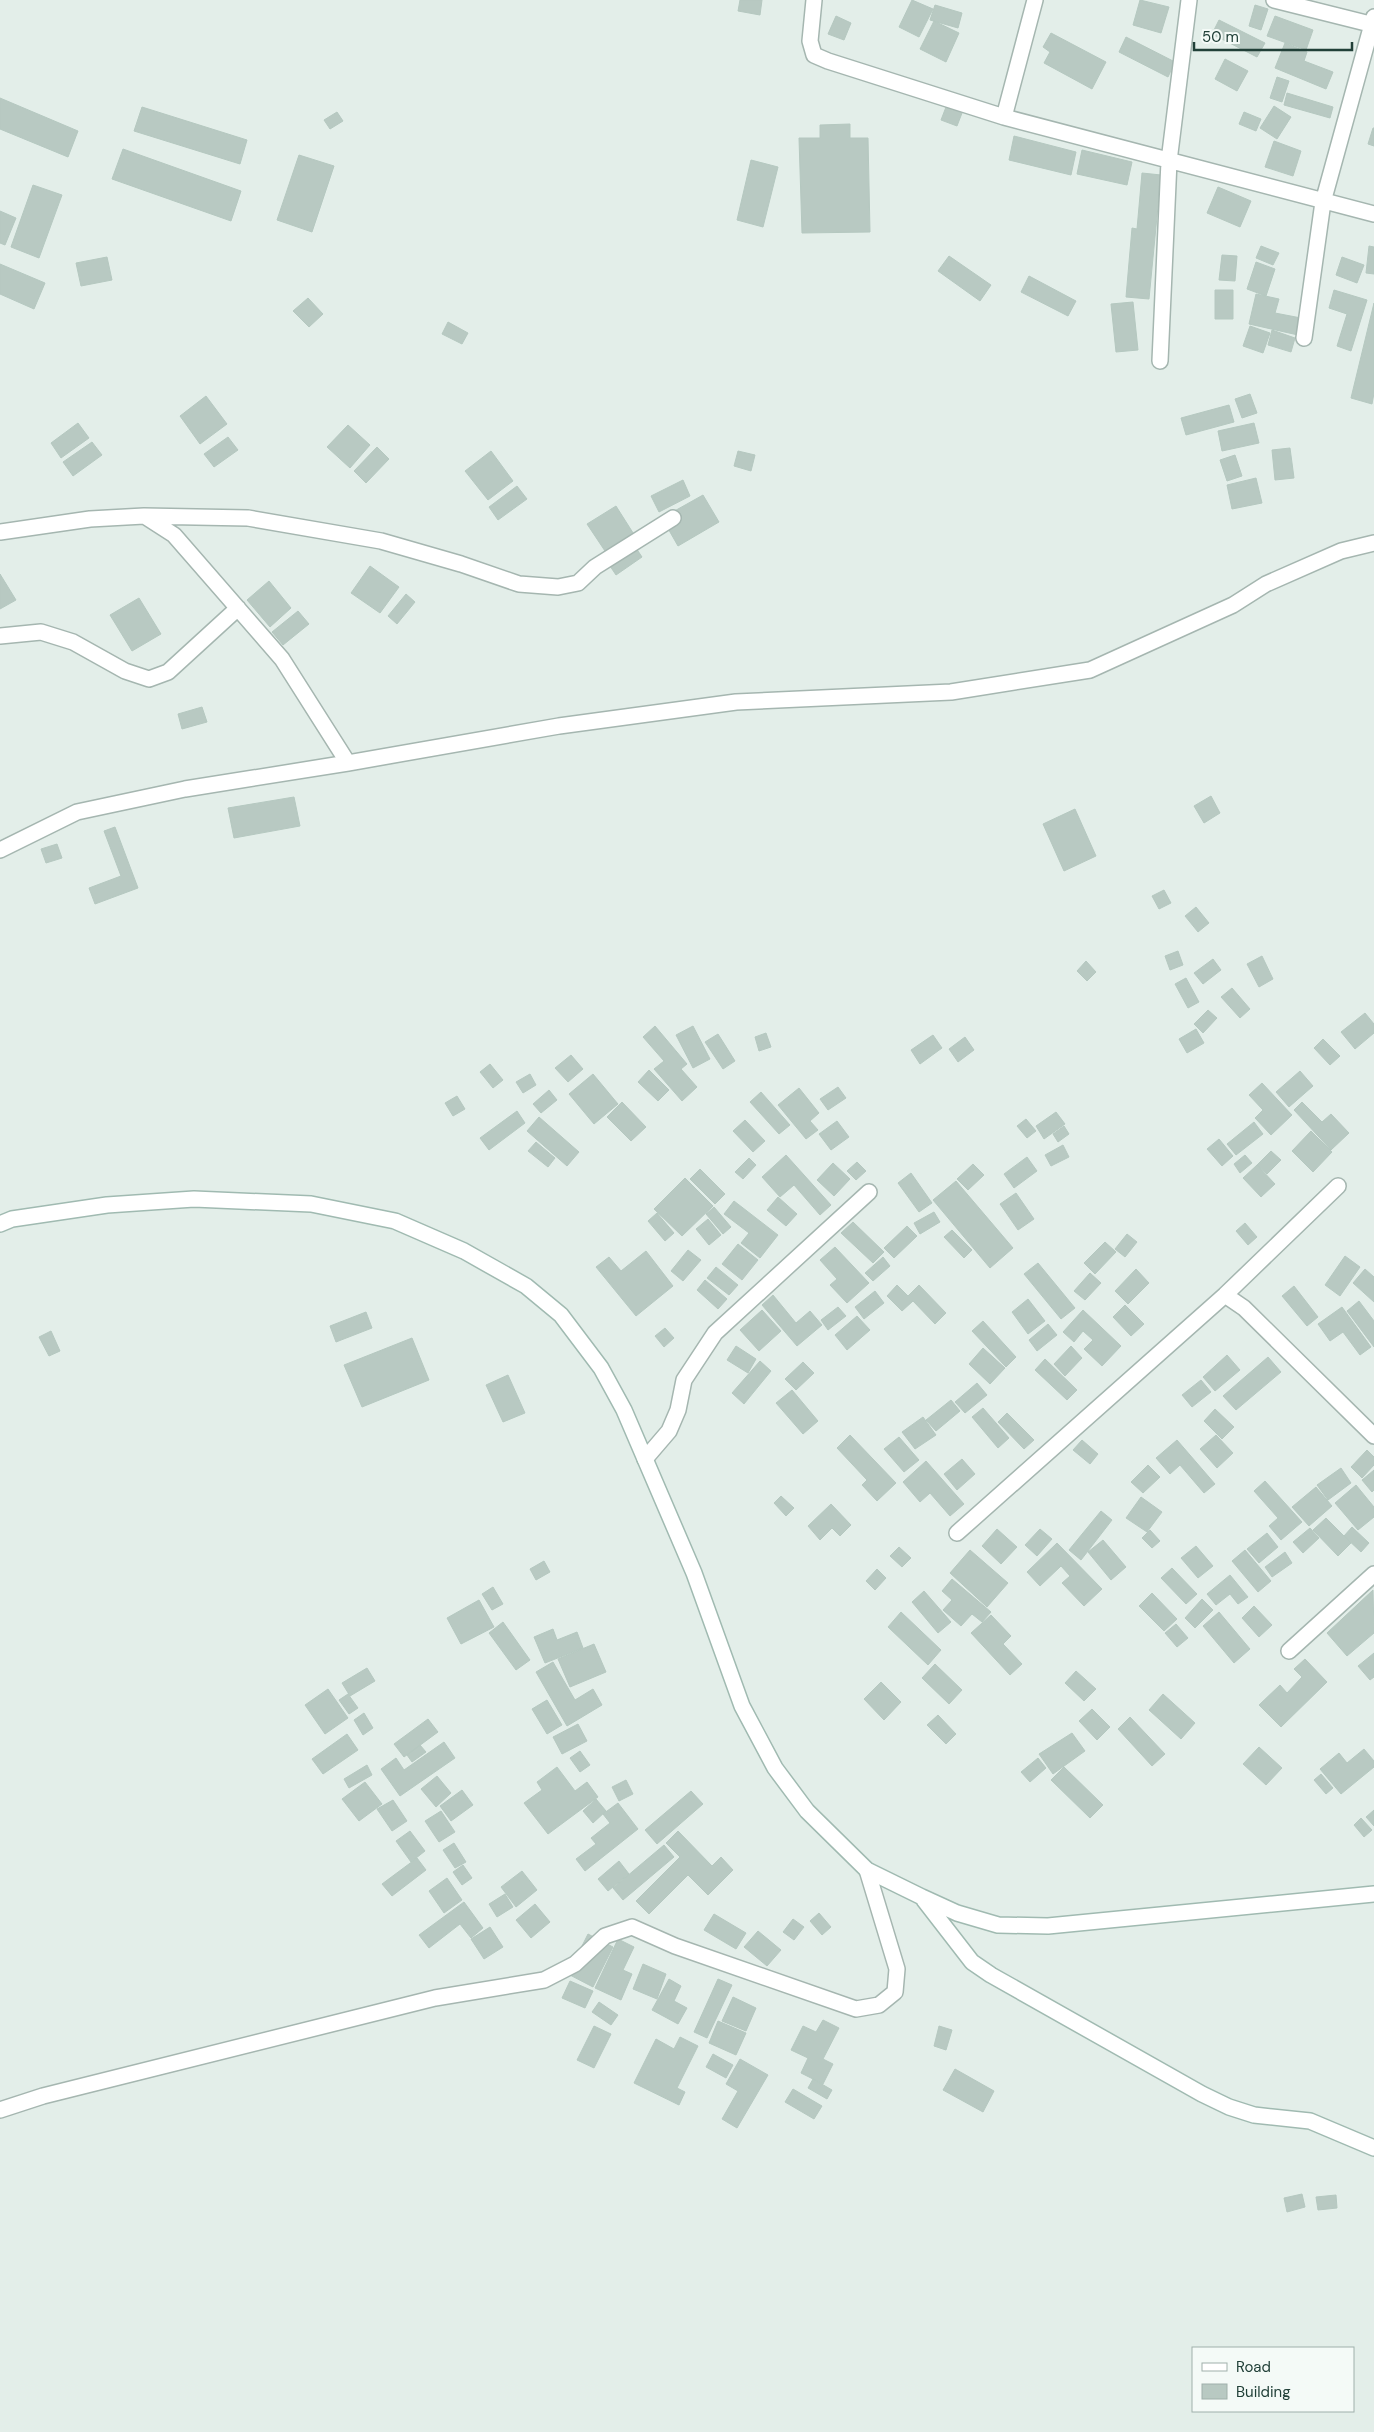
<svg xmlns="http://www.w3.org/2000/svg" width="1374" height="2432" font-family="'DM Sans',sans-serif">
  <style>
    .building { fill: #b8c9c2; stroke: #b5c8c0 }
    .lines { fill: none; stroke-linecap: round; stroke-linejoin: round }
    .street-casing { stroke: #a5b6b0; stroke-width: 18 }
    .secondary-casing { stroke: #a0bab1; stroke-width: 18 }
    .street { stroke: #fff; stroke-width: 15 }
    .secondary { stroke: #fff; stroke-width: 15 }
  </style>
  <rect width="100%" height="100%" fill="#e3eee9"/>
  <path class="building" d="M740,0H762L760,15L738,11Z
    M912,0L933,9L919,37L899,27Z
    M1140,0L1169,7L1161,33L1133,25Z
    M935,5L962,13L958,28L930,20Z
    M1255,5L1268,9L1261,30L1249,26Z
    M836,16L851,23L844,40L828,34Z
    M1275,16L1313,30L1306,50L1267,36Z
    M1219,20L1265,43L1257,57L1212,34Z
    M934,21L959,33L946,62L920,49Z
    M1051,33L1106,62L1092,89L1044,63L1050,52L1043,47Z
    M1126,37L1175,62L1168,77L1119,52Z
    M1285,43L1307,52L1304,61L1333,72L1326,89L1275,68Z
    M1225,59L1248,71L1237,91L1215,79Z
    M1277,77L1289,81L1282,102L1270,98Z
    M1287,93L1333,107L1330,118L1284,105Z
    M0,98L78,131L68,157L0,129Z
    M1274,106L1291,117L1277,139L1260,128Z
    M142,107L247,140L240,164L134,131Z
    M946,107L962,113L957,126L941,120Z
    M337,112L343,121L330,129L324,120Z
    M1244,112L1261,119L1256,131L1239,124Z
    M850,124V138H868L870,232L802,233L799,138H820V125Z
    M1373,128H1374V146L1368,144Z
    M1014,136L1076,152L1071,175L1009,160Z
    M1274,141L1301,151L1293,176L1265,167Z
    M123,149L241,191L231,221L112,179Z
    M1082,150L1132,162L1127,185L1077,174Z
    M299,155L334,166L312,232L277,220Z
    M751,160L778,167L763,227L737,220Z
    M1142,173L1161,175L1149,299L1126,297L1132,228L1137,229Z
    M33,185L62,195L39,258L11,247Z
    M1218,187L1251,201L1240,227L1207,213Z
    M0,211L16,218L5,245L0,243Z
    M1261,246L1279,253L1273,265L1256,258Z
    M1369,246L1374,247V274L1366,273Z
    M1222,255L1237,256L1235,281L1219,280Z
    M949,256L991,285L980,301L938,271Z
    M107,257L112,280L81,286L76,263Z
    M1342,257L1364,265L1357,283L1336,275Z
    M1256,262L1275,269L1266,296L1247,289Z
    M0,264L45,283L34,309L0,294Z
    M1029,276L1076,301L1068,316L1021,292Z
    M1215,290H1233V319H1215Z
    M1334,290L1367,300L1351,351L1337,346L1347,314L1329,308Z
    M1256,294L1279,299L1275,313L1301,318L1298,335L1249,324Z
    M308,298L323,314L309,327L293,311Z
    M1133,302L1138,350L1116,352L1111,304Z
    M1374,303V393L1372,404L1351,398Z
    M448,322L468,333L462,344L442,334Z
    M1250,326L1270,333L1263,353L1243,346Z
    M1272,330L1295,338L1291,352L1268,345Z
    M1250,394L1257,413L1242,418L1235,399Z
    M206,396L227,424L200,444L180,416Z
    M1229,405L1234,422L1186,435L1181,418Z
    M78,423L89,438L61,458L51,443Z
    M1254,423L1259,443L1222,451L1218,431Z
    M348,425L370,445L350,468L327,447Z
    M228,437L238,450L214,467L204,454Z
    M92,442L102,455L73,476L63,462Z
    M377,447L389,459L366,483L354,471Z
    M1290,448L1294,478L1275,480L1272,450Z
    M491,451L513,481L488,500L465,471Z
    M738,451L755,455L751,471L734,466Z
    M1235,455L1242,476L1227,481L1220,460Z
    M1256,478L1262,503L1232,509L1227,485Z
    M683,480L690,496L659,512L651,496Z
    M517,486L527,499L498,520L489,507Z
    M703,495L719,522L678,546L662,518Z
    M616,506L635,536L607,554L587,524Z
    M632,542L642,557L616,575L606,560Z
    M370,566L399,587L380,613L351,593Z
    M0,574L16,600L0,609Z
    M269,581L291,608L270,627L247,600Z
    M406,594L415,602L397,624L388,616Z
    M139,598L161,634L132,651L110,615Z
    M298,611L309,624L283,645L272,632Z
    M202,707L207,722L182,729L178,714Z
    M1211,796L1220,813L1204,823L1194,806Z
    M294,797L300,826L234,838L228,808Z
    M1075,809L1096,856L1064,871L1043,824Z
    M115,827L138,888L95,904L89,888L121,876L104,831Z
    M57,844L62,858L46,863L41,849Z
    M1164,890L1171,903L1159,909L1152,896Z
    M1196,907L1209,923L1198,932L1185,916Z
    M1178,951L1183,965L1170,970L1165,956Z
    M1262,956L1273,979L1259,987L1247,964Z
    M1213,959L1221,970L1203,984L1194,973Z
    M1086,961L1096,972L1087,981L1077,971Z
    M1186,978L1199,1002L1188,1008L1175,984Z
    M1232,988L1250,1009L1240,1018L1221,997Z
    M1208,1010L1217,1018L1203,1033L1194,1024Z
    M1365,1013L1374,1024V1033L1355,1049L1341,1032Z
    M655,1026L687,1064L681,1069L697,1087L682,1101L654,1069L664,1061L643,1037Z
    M693,1026L710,1059L693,1068L676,1035Z
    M1196,1029L1204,1043L1187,1053L1179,1039Z
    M766,1033L771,1047L759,1051L755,1037Z
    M718,1034L735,1061L723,1069L705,1042Z
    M933,1035L942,1048L920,1064L911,1050Z
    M965,1037L974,1050L958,1062L949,1049Z
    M1323,1039L1340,1056L1330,1065L1314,1048Z
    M571,1055L583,1069L568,1082L555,1068Z
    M490,1064L503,1080L493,1088L480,1072Z
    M649,1070L669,1090L658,1101L638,1082Z
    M1300,1071L1313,1086L1289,1107L1276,1092Z
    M530,1074L536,1085L523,1093L516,1082Z
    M593,1074L618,1104L594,1124L569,1094Z
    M1262,1083L1292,1115L1271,1135L1255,1118L1263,1110L1249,1095Z
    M838,1087L846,1098L828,1110L820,1099Z
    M799,1088L819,1113L810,1121L818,1130L806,1139L778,1105Z
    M549,1090L557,1100L541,1113L533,1104Z
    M761,1092L790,1125L779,1134L750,1102Z
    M457,1096L465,1109L453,1116L445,1103Z
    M622,1102L646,1127L631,1141L607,1117Z
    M1302,1102L1322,1122L1331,1114L1349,1133L1331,1150L1294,1110Z
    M517,1111L525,1123L489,1150L480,1138Z
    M1056,1112L1065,1124L1044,1139L1036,1126Z
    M539,1117L579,1152L567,1166L527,1131Z
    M1026,1119L1036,1131L1027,1138L1017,1126Z
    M745,1120L765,1141L753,1152L733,1131Z
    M837,1121L849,1137L831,1150L819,1134Z
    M1254,1122L1263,1134L1236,1155L1227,1144Z
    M1064,1126L1069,1134L1058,1142L1053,1134Z
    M1311,1131L1332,1152L1313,1172L1292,1151Z
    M1219,1139L1233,1156L1222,1166L1207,1149Z
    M536,1142L555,1158L548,1167L528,1151Z
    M1063,1145L1069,1157L1051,1166L1045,1155Z
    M1271,1151L1281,1160L1267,1174L1257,1165Z
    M786,1155L831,1205L820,1215L794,1185L780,1197L762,1177Z
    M1245,1155L1252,1163L1240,1173L1234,1164Z
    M1027,1157L1037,1171L1014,1188L1004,1174Z
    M749,1158L756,1165L743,1179L735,1172Z
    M857,1162L866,1171L856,1180L847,1171Z
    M833,1163L850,1179L834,1196L817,1180Z
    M973,1164L984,1175L968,1190L957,1179Z
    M1257,1165L1275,1184L1261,1197L1243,1178Z
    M700,1169L725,1194L715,1204L690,1179Z
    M911,1173L932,1203L919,1212L898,1183Z
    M685,1178L713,1206L682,1236L654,1209Z
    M956,1181L1013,1248L990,1268L933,1200Z
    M1016,1193L1034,1219L1018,1230L1000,1204Z
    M778,1197L797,1214L786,1226L767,1210Z
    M734,1201L778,1235L760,1258L741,1243L749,1233L724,1214Z
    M714,1207L731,1227L723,1234L706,1214Z
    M934,1212L940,1222L920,1234L914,1223Z
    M657,1213L674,1233L665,1241L648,1221Z
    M708,1219L721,1235L709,1245L696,1229Z
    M853,1222L884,1252L873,1263L841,1233Z
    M1245,1223L1257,1237L1248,1245L1236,1231Z
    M907,1226L917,1236L894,1258L884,1248Z
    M952,1230L972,1250L964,1258L944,1237Z
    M1127,1234L1137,1242L1125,1257L1115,1249Z
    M1105,1242L1116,1252L1095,1274L1084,1263Z
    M738,1244L758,1260L742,1280L722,1264Z
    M835,1247L869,1283L847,1303L830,1285L837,1279L820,1260Z
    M688,1250L701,1260L683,1281L671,1271Z
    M646,1251L673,1286L636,1316L596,1267L609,1257L621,1271Z
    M1345,1256L1360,1267L1340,1296L1325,1285Z
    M883,1257L890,1266L873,1281L865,1273Z
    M1038,1263L1075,1308L1061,1319L1024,1274Z
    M716,1267L738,1285L729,1295L707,1278Z
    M1136,1269L1149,1283L1128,1304L1115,1291Z
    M1365,1269L1374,1277V1302L1353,1283Z
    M1090,1273L1101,1283L1085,1300L1074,1291Z
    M705,1280L727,1299L718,1309L697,1290Z
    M897,1285L908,1296L919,1285L946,1313L935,1324L913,1301L902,1311L887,1296Z
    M1294,1286L1318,1317L1307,1326L1282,1296Z
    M875,1291L884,1303L864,1319L855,1307Z
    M773,1295L796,1323L810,1311L822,1325L797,1346L762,1305Z
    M1028,1299L1045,1321L1028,1334L1012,1312Z
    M1359,1301L1374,1321V1347L1347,1311Z
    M1125,1305L1144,1324L1131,1336L1113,1317Z
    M838,1307L846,1316L828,1330L821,1320Z
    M1342,1307L1371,1347L1360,1355L1343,1332L1330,1341L1318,1324Z
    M762,1310L781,1331L759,1351L740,1330Z
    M1083,1310L1121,1346L1102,1366L1084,1349L1093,1340L1083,1331L1074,1342L1063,1332Z
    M366,1312L372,1328L336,1342L330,1326Z
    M857,1316L870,1330L847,1350L835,1335Z
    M983,1321L1016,1357L1006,1367L972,1331Z
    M1048,1324L1057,1335L1037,1351L1029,1340Z
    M665,1328L674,1338L664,1347L655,1336Z
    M51,1331L60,1351L49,1356L39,1337Z
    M412,1338L429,1380L362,1407L344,1365Z
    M736,1346L756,1359L748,1373L727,1360Z
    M1071,1346L1082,1358L1065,1376L1054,1364Z
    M983,1348L1005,1368L990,1384L969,1364Z
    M1227,1355L1240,1370L1215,1391L1203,1377Z
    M1268,1357L1281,1372L1236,1410L1223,1396Z
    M1045,1359L1077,1390L1067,1400L1035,1370Z
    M760,1361L771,1371L744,1404L732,1393Z
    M803,1362L814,1373L796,1390L785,1379Z
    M508,1375L525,1413L503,1422L486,1385Z
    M1201,1380L1211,1392L1192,1407L1182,1395Z
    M977,1383L987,1395L965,1413L955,1402Z
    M792,1390L818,1421L803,1434L776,1403Z
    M951,1400L960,1411L936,1431L926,1420Z
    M983,1408L1009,1438L998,1448L972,1417Z
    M1215,1409L1234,1427L1222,1439L1204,1421Z
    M1007,1413L1034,1440L1024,1449L998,1422Z
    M923,1417L936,1435L915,1449L902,1432Z
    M850,1435L896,1483L877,1501L862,1485L867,1480L837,1448Z
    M1216,1435L1233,1453L1217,1468L1200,1449Z
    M899,1437L919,1460L904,1472L884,1449Z
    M1082,1440L1098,1454L1090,1464L1073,1450Z
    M1177,1440L1215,1484L1204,1493L1180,1465L1170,1474L1156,1458Z
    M1367,1450L1374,1457V1465L1362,1478L1351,1467Z
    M962,1459L975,1474L957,1490L944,1474Z
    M926,1461L964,1504L950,1516L930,1493L920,1502L903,1482Z
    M1148,1465L1160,1477L1143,1493L1131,1482Z
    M1341,1468L1351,1483L1328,1500L1317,1485Z
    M1374,1470V1490L1372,1492L1362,1480Z
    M1265,1481L1302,1522L1281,1540L1269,1526L1278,1518L1254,1491Z
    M1356,1485L1374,1507V1517L1358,1530L1335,1503Z
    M1316,1487L1332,1506L1309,1526L1292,1507Z
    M781,1496L794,1508L786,1516L774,1503Z
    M1141,1497L1162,1512L1147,1532L1126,1518Z
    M831,1504L851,1525L840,1536L832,1528L820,1540L808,1526Z
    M1101,1511L1112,1520L1081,1560L1069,1550Z
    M1326,1518L1351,1543L1338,1556L1313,1530Z
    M1352,1527L1369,1543L1361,1552L1344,1536Z
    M1310,1528L1319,1538L1303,1553L1293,1542Z
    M997,1529L1017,1547L1001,1564L982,1546Z
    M1040,1529L1052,1539L1037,1556L1025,1545Z
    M1150,1530L1160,1541L1152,1548L1142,1538Z
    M1267,1533L1278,1547L1259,1563L1247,1549Z
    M1103,1540L1126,1567L1111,1580L1088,1552Z
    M1057,1543L1102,1589L1084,1606L1062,1583L1070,1576L1061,1566L1040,1586L1027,1572Z
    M1196,1546L1213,1566L1198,1578L1181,1558Z
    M899,1547L911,1558L902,1567L890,1556Z
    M970,1550L1008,1583L987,1607L950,1573Z
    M1245,1550L1271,1581L1258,1592L1232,1561Z
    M1285,1552L1292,1563L1272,1577L1265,1567Z
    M544,1561L550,1572L536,1580L530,1569Z
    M1172,1568L1197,1594L1186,1604L1161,1578Z
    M877,1569L886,1578L875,1590L866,1581Z
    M1230,1575L1248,1597L1238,1604L1230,1594L1216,1605L1207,1594Z
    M952,1579L991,1612L982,1622L972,1614L961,1626L943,1610L952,1600L942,1591Z
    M493,1587L503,1604L492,1610L482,1594Z
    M1373,1590L1374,1633L1347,1656L1327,1633Z
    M924,1591L951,1622L938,1633L912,1602Z
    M1152,1593L1177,1619L1164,1631L1139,1606Z
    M1202,1599L1213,1610L1195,1628L1185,1618Z
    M479,1600L494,1627L461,1644L447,1618Z
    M1254,1606L1272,1625L1259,1637L1242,1618Z
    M901,1612L941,1650L928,1665L888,1627Z
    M1219,1612L1250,1649L1234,1663L1203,1626Z
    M991,1615L1011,1636L1003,1644L1022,1664L1010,1675L971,1633Z
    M503,1622L530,1660L516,1670L489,1633Z
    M1176,1624L1188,1638L1177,1647L1165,1633Z
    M553,1629L557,1640L577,1632L583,1648L545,1663L534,1637Z
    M594,1644L606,1672L570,1687L558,1659Z
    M1374,1653V1677L1370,1680L1358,1666Z
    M1305,1659L1327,1682L1281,1727L1259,1705L1280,1685L1287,1693L1302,1677L1294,1669Z
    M553,1662L575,1700L593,1689L602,1705L567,1726L536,1672Z
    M935,1664L962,1690L949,1704L922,1678Z
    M367,1668L375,1681L350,1696L342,1683Z
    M1076,1671L1096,1689L1084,1701L1065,1683Z
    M881,1682L901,1702L884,1720L864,1699Z
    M328,1689L348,1718L325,1734L305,1705Z
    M348,1694L358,1708L349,1714L339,1700Z
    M1163,1694L1195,1723L1181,1739L1149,1710Z
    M547,1700L562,1725L547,1734L532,1709Z
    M1092,1709L1110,1727L1097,1740L1079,1721Z
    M364,1713L373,1728L363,1735L354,1720Z
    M938,1715L956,1734L946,1744L927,1725Z
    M1130,1717L1165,1754L1152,1766L1118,1729Z
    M428,1719L438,1732L404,1757L394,1744Z
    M578,1724L587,1741L562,1754L553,1737Z
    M1072,1733L1085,1751L1053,1774L1039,1754Z
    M347,1734L358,1750L323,1774L312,1759Z
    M444,1742L455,1758L400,1796L381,1769L396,1758L404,1770Z
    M420,1745L426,1752L412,1762L407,1755Z
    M1259,1747L1282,1768L1266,1785L1243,1764Z
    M1364,1749L1374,1761V1767L1341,1794L1320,1769L1339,1753L1347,1763Z
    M580,1751L590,1765L580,1772L570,1758Z
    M1038,1758L1046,1768L1030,1782L1021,1772Z
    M367,1765L372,1775L349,1788L344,1779Z
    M557,1767L575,1791L587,1782L598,1797L548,1834L524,1803L542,1790L537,1782Z
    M1064,1767L1103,1805L1090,1818L1051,1780Z
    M1321,1774L1333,1788L1326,1794L1314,1780Z
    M437,1776L451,1793L436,1807L421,1789Z
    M626,1780L633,1794L619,1801L612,1787Z
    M365,1782L382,1804L359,1821L342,1799Z
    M462,1790L473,1805L451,1821L440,1806Z
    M691,1791L703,1804L657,1844L645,1830Z
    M596,1799L606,1811L593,1823L583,1811Z
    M393,1800L407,1821L392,1831L377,1809Z
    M618,1803L638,1829L585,1871L576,1859L596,1844L591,1838L610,1823L603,1814Z
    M1374,1810V1826L1366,1817Z
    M441,1811L455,1832L439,1842L425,1821Z
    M1361,1818L1372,1830L1364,1837L1354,1825Z
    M410,1831L425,1851L411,1862L396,1841Z
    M678,1831L712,1866L721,1857L733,1870L708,1895L688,1875L649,1914L636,1901L680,1857L666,1843Z
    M454,1843L466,1862L455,1868L443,1850Z
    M664,1845L674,1857L623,1900L613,1888Z
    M417,1858L426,1870L392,1896L382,1884Z
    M619,1861L629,1874L608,1891L598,1879Z
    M463,1865L472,1878L462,1885L453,1872Z
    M522,1871L537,1890L516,1907L501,1887Z
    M447,1878L462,1900L444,1913L429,1891Z
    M505,1894L513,1907L497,1917L489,1904Z
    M464,1902L483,1928L471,1938L460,1924L429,1948L419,1935Z
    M535,1904L550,1922L531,1938L516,1920Z
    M819,1913L831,1927L822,1935L810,1921Z
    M714,1914L746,1933L736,1949L704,1930Z
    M793,1919L804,1927L794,1940L783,1932Z
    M490,1927L503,1947L484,1959L471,1939Z
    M758,1931L781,1950L767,1966L744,1947Z
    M588,1934L613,1947L593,1987L568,1974Z
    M618,1939L634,1947L623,1970L632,1974L621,2000L595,1988Z
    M643,1964L666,1974L657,1999L633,1989Z
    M669,1979L681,1986L674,2001L687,2008L678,2024L652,2010Z
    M718,1979L732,1985L707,2038L694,2032Z
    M570,1981L593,1991L585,2008L562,1998Z
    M733,1997L756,2008L746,2031L722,2021Z
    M599,2002L618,2015L611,2025L592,2012Z
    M823,2020L839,2028L823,2059L833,2064L823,2084L801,2073L808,2058L791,2050L803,2026L816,2032Z
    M718,2021L746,2033L736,2055L709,2043Z
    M594,2026L611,2034L594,2068L577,2060Z
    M939,2026L952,2030L946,2050L934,2046Z
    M680,2037L698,2046L677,2088L685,2092L679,2105L634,2083L656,2039L674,2049Z
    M713,2054L733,2065L726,2078L706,2067Z
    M740,2059L768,2075L737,2128L722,2119L738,2091L726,2084Z
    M955,2069L994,2091L983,2112L943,2090Z
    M813,2079L832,2090L827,2099L808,2088Z
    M793,2089L822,2106L814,2119L785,2102Z
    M1302,2194L1305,2207L1287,2212L1284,2198Z
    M1336,2195L1337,2208L1318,2210L1316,2197Z"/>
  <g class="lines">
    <g class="street-casing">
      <path id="street" d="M814,0L810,41L814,55L828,61L1004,117L1374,214
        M1274,0L1374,25
        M1004,117L1035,0
        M1304,338L1323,202L1374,17
        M1160,361L1169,161L1189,0
        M146,517L174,535L282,659L348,763
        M0,532L90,519L144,516L248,518L381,541L461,564L519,584L558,587L578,583L595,567L673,518
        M0,636L41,632L73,642L125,671L149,679L168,672L238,608
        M0,850L77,812L185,789L348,763L559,726L736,702L951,692L1090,670L1233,605L1266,584L1341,551L1374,543
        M1225,1295L1244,1308L1374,1436
        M645,1459L669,1431L678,1410L684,1380L715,1333L869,1192
        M957,1533L1225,1295L1338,1186
        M1289,1651L1374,1574
        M0,2110L43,2096L435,1998L544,1980L575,1964L605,1936L632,1927L675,1946L856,2009L879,2005L895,1992L897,1969L867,1870"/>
    </g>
    <g class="secondary-casing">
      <path id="secondary" d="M0,1224L12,1219L107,1205L194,1199L311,1204L395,1221L464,1251L526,1286L561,1315L601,1368L624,1410L694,1573L742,1706L775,1768L807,1811L867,1870L922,1897L957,1913L998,1925L1048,1926L1374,1894
        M924,1900L972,1962L991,1975L1202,2094L1229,2107L1254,2115L1310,2121L1374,2148"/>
    </g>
    <use href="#street" class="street"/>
    <use href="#secondary" class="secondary"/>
  </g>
  <rect x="1192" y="2347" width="162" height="65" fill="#f4faf7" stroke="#a0b0ab"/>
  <rect x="1202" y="2363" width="25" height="8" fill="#ffffff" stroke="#a0b0ab"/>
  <text x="1236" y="2372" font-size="15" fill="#214038">Road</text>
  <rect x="1202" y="2384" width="25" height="15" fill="#b8c9c2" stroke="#a0b0ab"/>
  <text x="1236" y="2397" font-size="15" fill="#214038">Building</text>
  <path d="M1194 42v8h158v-8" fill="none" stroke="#214038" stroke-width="2.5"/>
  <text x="1202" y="42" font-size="15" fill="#214038" stroke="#f4faf7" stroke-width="4" paint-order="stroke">50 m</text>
</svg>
